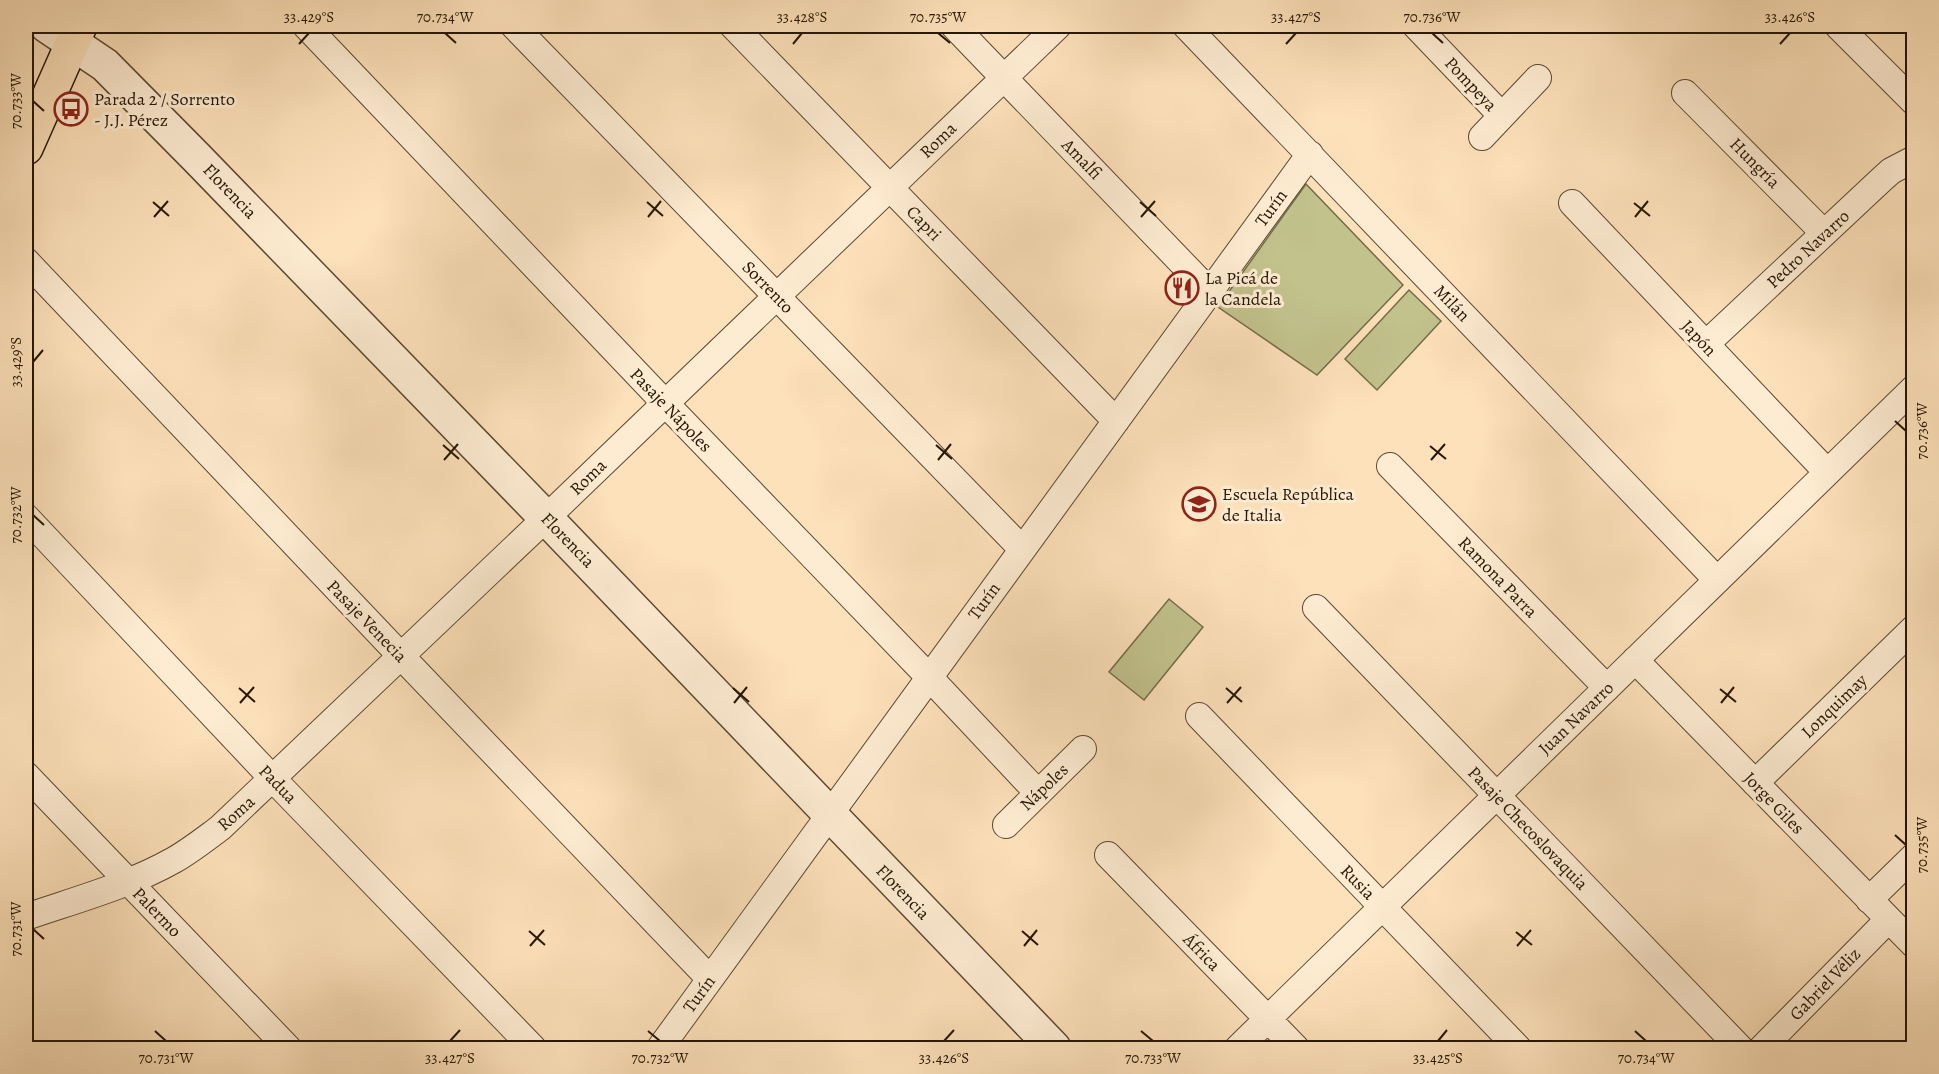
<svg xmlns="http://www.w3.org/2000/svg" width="1939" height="1074" font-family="Alegreya,serif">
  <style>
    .green { fill: #c2c28d; stroke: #746c49; stroke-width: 1.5 }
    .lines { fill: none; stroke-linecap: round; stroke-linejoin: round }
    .minor-casing { stroke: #5b4932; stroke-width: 28 }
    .tertiary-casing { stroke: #5b4932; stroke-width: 36 }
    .primary-casing { stroke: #251605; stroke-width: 36 }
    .minor { stroke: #feecd2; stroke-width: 26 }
    .tertiary { stroke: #feecd2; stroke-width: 33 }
    .primary { stroke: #fde1ba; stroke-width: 33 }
    .ticks { fill: none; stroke: #251605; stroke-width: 2 }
    .labels { text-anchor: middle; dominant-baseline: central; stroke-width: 6; stroke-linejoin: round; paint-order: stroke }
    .street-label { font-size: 18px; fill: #251605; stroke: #feecd2 }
    .poi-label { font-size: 18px; fill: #251605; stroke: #feecd2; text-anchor: start }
    .neatline { fill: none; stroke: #251605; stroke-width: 2 }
    .ticks-label { font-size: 15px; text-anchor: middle; fill: #251605 }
  </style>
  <rect width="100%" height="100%" fill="#fde1ba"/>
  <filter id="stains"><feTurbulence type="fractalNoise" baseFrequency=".00333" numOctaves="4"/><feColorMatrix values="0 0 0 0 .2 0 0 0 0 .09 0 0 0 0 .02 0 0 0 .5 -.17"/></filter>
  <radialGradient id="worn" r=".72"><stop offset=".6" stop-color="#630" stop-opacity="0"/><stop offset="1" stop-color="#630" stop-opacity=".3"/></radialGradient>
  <path class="green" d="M1306,184L1403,285L1317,375L1218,307Z
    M1409,290L1441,321L1377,390L1345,359Z
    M1169,599L1203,627L1144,700L1109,672Z"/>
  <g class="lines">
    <g class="minor-casing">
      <path id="minor" d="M306,26L665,403L929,677L1038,793
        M514,26L1022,549
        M733,26L1116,421
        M954,26L1210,292
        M1186,26L1717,580
        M1416,26L1502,116
        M1838,26L1914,102
        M1685,93L1824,233
        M1482,137L1538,78
        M1572,203L1827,472
        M26,261L401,656L710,979
        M1706,344L1881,180L1891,171L1914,159
        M1390,466L1607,688
        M26,517L273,779L533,1048
        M1316,608L1740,1048
        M1635,660L1914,945
        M1199,716L1518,1048
        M26,775L288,1048
        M1755,783L1914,628
        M1006,825L1083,749
        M1108,855L1296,1048
        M1869,900L1914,856
        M26,917C75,900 128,886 174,860C190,851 205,839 220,828L546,518L1058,26
        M660,1048L1310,154
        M1238,1048L1914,388
        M1762,1048L1888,920"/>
    </g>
    <g class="tertiary-casing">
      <path id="tertiary" d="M47,26L105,65L197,158L546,518L1054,1048"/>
    </g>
    <g class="primary-casing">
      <path id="primary" d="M26,148L80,26"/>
    </g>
    <use href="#minor" class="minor"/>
    <use href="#tertiary" class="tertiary"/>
    <use href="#primary" class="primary"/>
  </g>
  <path class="ticks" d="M445,33L456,43M938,33L950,43M1432,33L1443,43M299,44L309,33M793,44L802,33M1286,44L1296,33M1780,44L1790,33M33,101L44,111M153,202L169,216M647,202L663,216M1140,202L1156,216M1634,203L1650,216M154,217L168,201M648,217L661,201M1141,217L1155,201M1635,217L1648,201M33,362L43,350M1895,421L1906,431M443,445L459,459M936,445L952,459M1430,446L1446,459M444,460L458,444M938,460L951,444M1431,460L1445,444M33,515L44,525M239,688L255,702M733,688L749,702M1226,688L1242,702M1720,689L1736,702M240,703L254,687M734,703L747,687M1227,703L1241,687M1721,703L1734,687M1895,835L1906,845M33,929L44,939M529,931L545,945M1022,931L1038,945M1516,932L1532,945M530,946L544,930M1024,946L1037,930M1517,946L1531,930M155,1031L166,1041M648,1031L660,1041M1141,1031L1153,1041M1635,1031L1646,1041M450,1041L460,1030M944,1041L954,1030M1438,1041L1447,1030"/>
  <defs>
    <g id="bus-ring" transform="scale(1.725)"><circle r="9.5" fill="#feecd2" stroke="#8f2418" stroke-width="1.5"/><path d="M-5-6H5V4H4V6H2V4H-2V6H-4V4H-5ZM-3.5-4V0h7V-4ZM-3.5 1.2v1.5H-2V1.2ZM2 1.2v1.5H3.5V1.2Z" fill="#8f2418"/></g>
    <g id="restaurant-ring" transform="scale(1.725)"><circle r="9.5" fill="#feecd2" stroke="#8f2418" stroke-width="1.5"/><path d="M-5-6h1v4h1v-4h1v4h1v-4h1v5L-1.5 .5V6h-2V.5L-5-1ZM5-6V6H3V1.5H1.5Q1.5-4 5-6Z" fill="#8f2418"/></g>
    <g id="school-ring" transform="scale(1.725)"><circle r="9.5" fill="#feecd2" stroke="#8f2418" stroke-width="1.5"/><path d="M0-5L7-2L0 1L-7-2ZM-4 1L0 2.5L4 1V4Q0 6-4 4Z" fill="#8f2418"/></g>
  </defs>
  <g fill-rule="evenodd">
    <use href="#bus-ring" x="71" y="109"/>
    <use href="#restaurant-ring" x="1182" y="288"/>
    <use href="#school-ring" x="1199" y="504"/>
  </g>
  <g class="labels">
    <g class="street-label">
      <text transform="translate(1471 84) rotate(47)">Pompeya</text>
      <text transform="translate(938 140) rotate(-44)">Roma</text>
      <text transform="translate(1082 159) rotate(46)">Amalfi</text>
      <text transform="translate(1755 163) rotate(45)">Hungría</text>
      <text transform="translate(230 191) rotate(46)">Florencia</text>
      <text transform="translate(1271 208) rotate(-54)">Turín</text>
      <text transform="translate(924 223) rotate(46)">Capri</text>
      <text transform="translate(1808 249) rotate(-43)">Pedro Navarro</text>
      <text transform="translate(768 287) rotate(46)">Sorrento</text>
      <text transform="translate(1452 303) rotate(46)">Milán</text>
      <text transform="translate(1699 338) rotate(47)">Japón</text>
      <text transform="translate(671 410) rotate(46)">Pasaje Nápoles</text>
      <text transform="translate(588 477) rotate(-44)">Roma</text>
      <text transform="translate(568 540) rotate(46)">Florencia</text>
      <text transform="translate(1498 577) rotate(46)">Ramona Parra</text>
      <text transform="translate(984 601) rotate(-54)">Turín</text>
      <text transform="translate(367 621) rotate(46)">Pasaje Venecia</text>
      <text transform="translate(1834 706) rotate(-44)">Lonquimay</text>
      <text transform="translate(1576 718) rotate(-44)">Juan Navarro</text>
      <text transform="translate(278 784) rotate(46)">Padua</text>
      <text transform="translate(1044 787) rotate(-44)">Nápoles</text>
      <text transform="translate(1774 803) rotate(46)">Jorge Giles</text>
      <text transform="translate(236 813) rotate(-42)">Roma</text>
      <text transform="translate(1528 828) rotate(46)">Pasaje Checoslovaquia</text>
      <text transform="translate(1358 882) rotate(46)">Rusia</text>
      <text transform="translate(903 892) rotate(46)">Florencia</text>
      <text transform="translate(157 912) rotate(46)">Palermo</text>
      <text transform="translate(1202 952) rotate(46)">África</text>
      <text transform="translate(1825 984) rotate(-46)">Gabriel Véliz</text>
      <text transform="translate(699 994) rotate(-54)">Turín</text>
    </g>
    <g class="poi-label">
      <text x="94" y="99">Parada 2 / Sorrento<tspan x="94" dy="21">- J.J. Pérez</tspan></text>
      <text x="1205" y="278">La Picá de<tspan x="1205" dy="21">la Candela</tspan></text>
      <text x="1222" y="494">Escuela República<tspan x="1222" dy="21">de Italia</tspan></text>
    </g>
  </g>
  <rect width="1939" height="1074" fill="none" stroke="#fde1ba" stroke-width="66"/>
  <rect x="33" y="33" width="1873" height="1008" class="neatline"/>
  <g class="ticks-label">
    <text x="309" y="22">33.429°S</text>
    <text x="445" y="22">70.734°W</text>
    <text x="802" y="22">33.428°S</text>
    <text x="938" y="22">70.735°W</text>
    <text x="1296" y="22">33.427°S</text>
    <text x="1432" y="22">70.736°W</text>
    <text x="1790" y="22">33.426°S</text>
    <text transform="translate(16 101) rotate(-90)" y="5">70.733°W</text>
    <text transform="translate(16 362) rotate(-90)" y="5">33.429°S</text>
    <text transform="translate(1922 431) rotate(-90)" y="5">70.736°W</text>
    <text transform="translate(16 515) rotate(-90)" y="5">70.732°W</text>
    <text transform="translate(1922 845) rotate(-90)" y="5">70.735°W</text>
    <text transform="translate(16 929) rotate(-90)" y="5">70.731°W</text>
    <text x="166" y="1063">70.731°W</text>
    <text x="450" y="1063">33.427°S</text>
    <text x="660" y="1063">70.732°W</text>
    <text x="944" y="1063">33.426°S</text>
    <text x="1153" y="1063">70.733°W</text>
    <text x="1438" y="1063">33.425°S</text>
    <text x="1646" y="1063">70.734°W</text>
  </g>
  <rect width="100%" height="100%" filter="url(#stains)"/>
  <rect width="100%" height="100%" fill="url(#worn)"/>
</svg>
